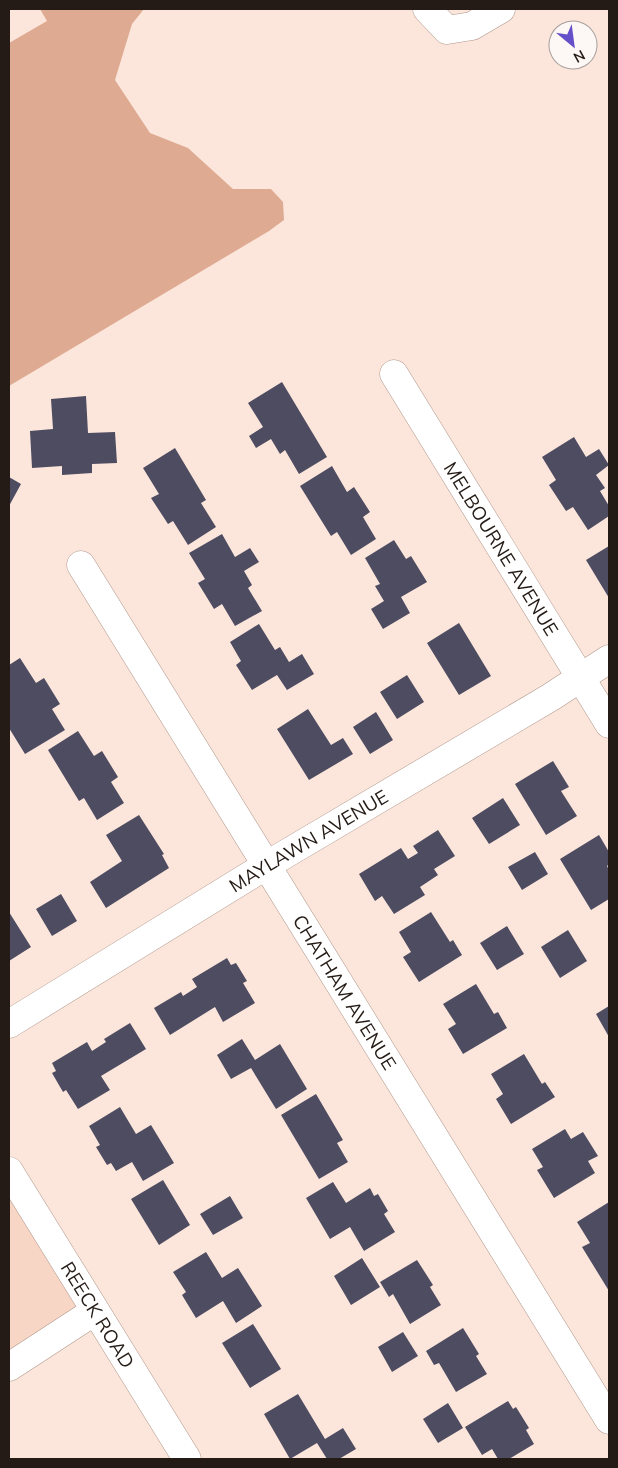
<svg xmlns="http://www.w3.org/2000/svg" width="618" height="1468" font-family="Mulish,sans-serif">
  <style>
    .built { fill: #f8d6c6 }
    .green { fill: #deab92 }
    .building { fill: #4d4c61 }
    .lines { fill: none; stroke-linecap: round; stroke-linejoin: round }
    .minor-casing { stroke: #b1988c; stroke-width: 29 }
    .tertiary-casing { stroke: #b1988c; stroke-width: 29 }
    .minor { stroke: #fff; stroke-width: 28 }
    .tertiary { stroke: #fff; stroke-width: 28 }
    .labels { text-anchor: middle; dominant-baseline: central; stroke-width: 5; stroke-linejoin: round; paint-order: stroke }
    .street-label { font-size: 19px; fill: #241b16; stroke: #fdf7f5 }
  </style>
  <rect width="100%" height="100%" fill="#fce6dc"/>
  <path class="built" d="M9,1171L95,1311L9,1367Z"/>
  <path class="green" d="M40,9H144L132,24L115,80L150,133L188,148L233,189H271L283,202L284,220L269,231L9,386V43L47,21Z"/>
  <path class="building" d="M282,382L327,457L299,474L285,450L280,454L271,439L256,448L249,436L263,427L248,403Z
    M86,396L88,433L115,432L117,463L92,464V473L62,475V466L32,468L30,431L53,429L51,399Z
    M574,437L586,457L599,449L609,465L596,475L605,488L600,491L609,506V516L588,530L573,507L566,511L549,485L556,480L542,457Z
    M175,448L206,500L201,503L216,527L188,545L173,521L168,524L151,498L159,494L143,468Z
    M332,466L347,492L354,487L370,512L363,517L376,539L351,555L337,532L331,536L300,486Z
    M9,477L21,484L9,506Z
    M222,534L235,557L250,548L259,562L244,571L252,585L248,588L262,611L235,626L222,604L214,609L198,583L205,579L189,553Z
    M394,540L406,559L411,556L427,582L401,597L410,613L383,629L371,609L384,601L375,586L380,584L365,558Z
    M609,546V598L586,560Z
    M459,623L491,676L459,695L427,643Z
    M259,624L275,650L280,647L289,662L302,654L314,674L287,690L277,675L252,690L236,665L241,661L230,642Z
    M20,658L36,683L44,678L60,704L52,709L65,730L25,754L9,728V665Z
    M407,675L424,702L397,719L380,692Z
    M308,709L331,745L343,738L353,754L309,780L277,729Z
    M376,712L393,740L370,754L353,727Z
    M78,731L94,756L102,751L118,777L111,782L124,803L97,820L84,798L79,801L48,750Z
    M553,761L569,787L561,791L577,816L546,835L515,784Z
    M503,798L520,825L489,844L472,818Z
    M139,815L164,854L162,855L169,868L106,908L90,882L122,861L106,835Z
    M438,830L455,856L434,869L438,875L420,887L425,895L394,914L382,896L375,901L359,874L401,848L408,859L418,853L413,846Z
    M599,835L609,852V864L607,866L609,870V899L591,910L560,859Z
    M535,852L548,874L522,890L508,867Z
    M61,894L77,921L52,936L36,909Z
    M9,912L31,947L9,961Z
    M431,912L450,942L453,940L462,955L419,982L403,957L411,952L399,932Z
    M507,926L524,954L497,970L480,943Z
    M568,930L587,961L560,978L541,947Z
    M227,958L231,965L236,963L247,981L243,983L255,1003L223,1022L215,1007L170,1035L154,1008L181,992L183,996L197,987L192,979Z
    M476,984L494,1014L498,1012L507,1028L463,1054L448,1029L456,1024L443,1004Z
    M609,1006V1037L596,1014Z
    M130,1023L146,1049L101,1076L110,1090L78,1109L66,1090L63,1092L52,1073L56,1071L52,1063L87,1042L92,1051L106,1042L104,1039Z
    M242,1039L255,1060L280,1044L307,1089L276,1109L251,1068L231,1079L217,1055Z
    M524,1054L542,1084L545,1082L555,1097L511,1124L496,1099L503,1094L491,1074Z
    M316,1094L343,1140L337,1143L348,1162L319,1179L281,1115Z
    M120,1107L136,1134L151,1125L174,1163L143,1181L132,1162L116,1171L111,1163L107,1165L96,1147L100,1145L89,1126Z
    M565,1129L571,1139L583,1132L598,1156L588,1161L595,1173L554,1198L537,1170L543,1167L532,1149Z
    M163,1180L190,1225L159,1245L131,1199Z
    M333,1182L346,1203L370,1188L374,1196L378,1194L388,1211L384,1214L395,1232L364,1251L350,1227L330,1239L306,1198Z
    M230,1196L243,1218L213,1235L200,1214Z
    M609,1202V1291L582,1247L590,1243L577,1222Z
    M206,1252L222,1278L238,1268L262,1306L236,1323L223,1301L196,1318L182,1295L186,1292L173,1272Z
    M362,1258L380,1287L351,1305L334,1276Z
    M417,1260L433,1285L430,1287L441,1305L410,1324L393,1294L389,1297L380,1282Z
    M253,1324L281,1369L250,1388L222,1343Z
    M463,1328L479,1354L476,1356L487,1374L456,1392L439,1363L434,1365L426,1351Z
    M403,1332L418,1356L392,1372L378,1347Z
    M298,1394L325,1439L343,1428L356,1449L339,1459H327L317,1443L290,1459L264,1414Z
    M508,1401L513,1409L516,1407L529,1428L526,1430L534,1444L509,1459H498L492,1449L482,1455L465,1427Z
    M448,1403L463,1428L438,1443L423,1419Z"/>
  <g class="lines">
    <g class="minor-casing">
      <g id="minor">
        <path d="M427,9L447,30L472,26L501,9"/>
        <path id="s1" d="M394,374L609,724"/>
        <path id="s2" d="M81,565L609,1420"/>
        <path id="s3" d="M9,1024L267,865L551,697L609,659"/>
        <path d="M9,1367L95,1311"/>
      </g>
    </g>
    <g class="tertiary-casing">
      <g id="tertiary">
        <path id="s4" d="M9,1171L187,1459"/>
      </g>
    </g>
    <use href="#minor" class="minor"/>
    <use href="#tertiary" class="tertiary"/>
  </g>
  <g class="labels">
    <g class="street-label">
      <text stroke="none"><textPath href="#s1" startOffset="205">MELBOURNE AVENUE</textPath></text>
      <text stroke="none"><textPath href="#s3" startOffset="351">MAYLAWN AVENUE</textPath></text>
      <text stroke="none"><textPath href="#s2" startOffset="502">CHATHAM AVENUE</textPath></text>
      <text stroke="none"><textPath href="#s4" startOffset="169">REECK ROAD</textPath></text>
    </g>
  </g>
  <rect width="618" height="1468" fill="none" stroke="#241b16" stroke-width="20"/>
  <g transform="translate(573 45) rotate(151)"><circle r="24" fill="#fdf7f5" stroke="#a69f9c"/>
  <path d="M0-4L9 19L0 12L-9 19Z" fill="#6650c9"/>
  <text y="-8" font-size="14" font-weight="bold" text-anchor="middle" fill="#241b16">N</text>
  </g>
</svg>
